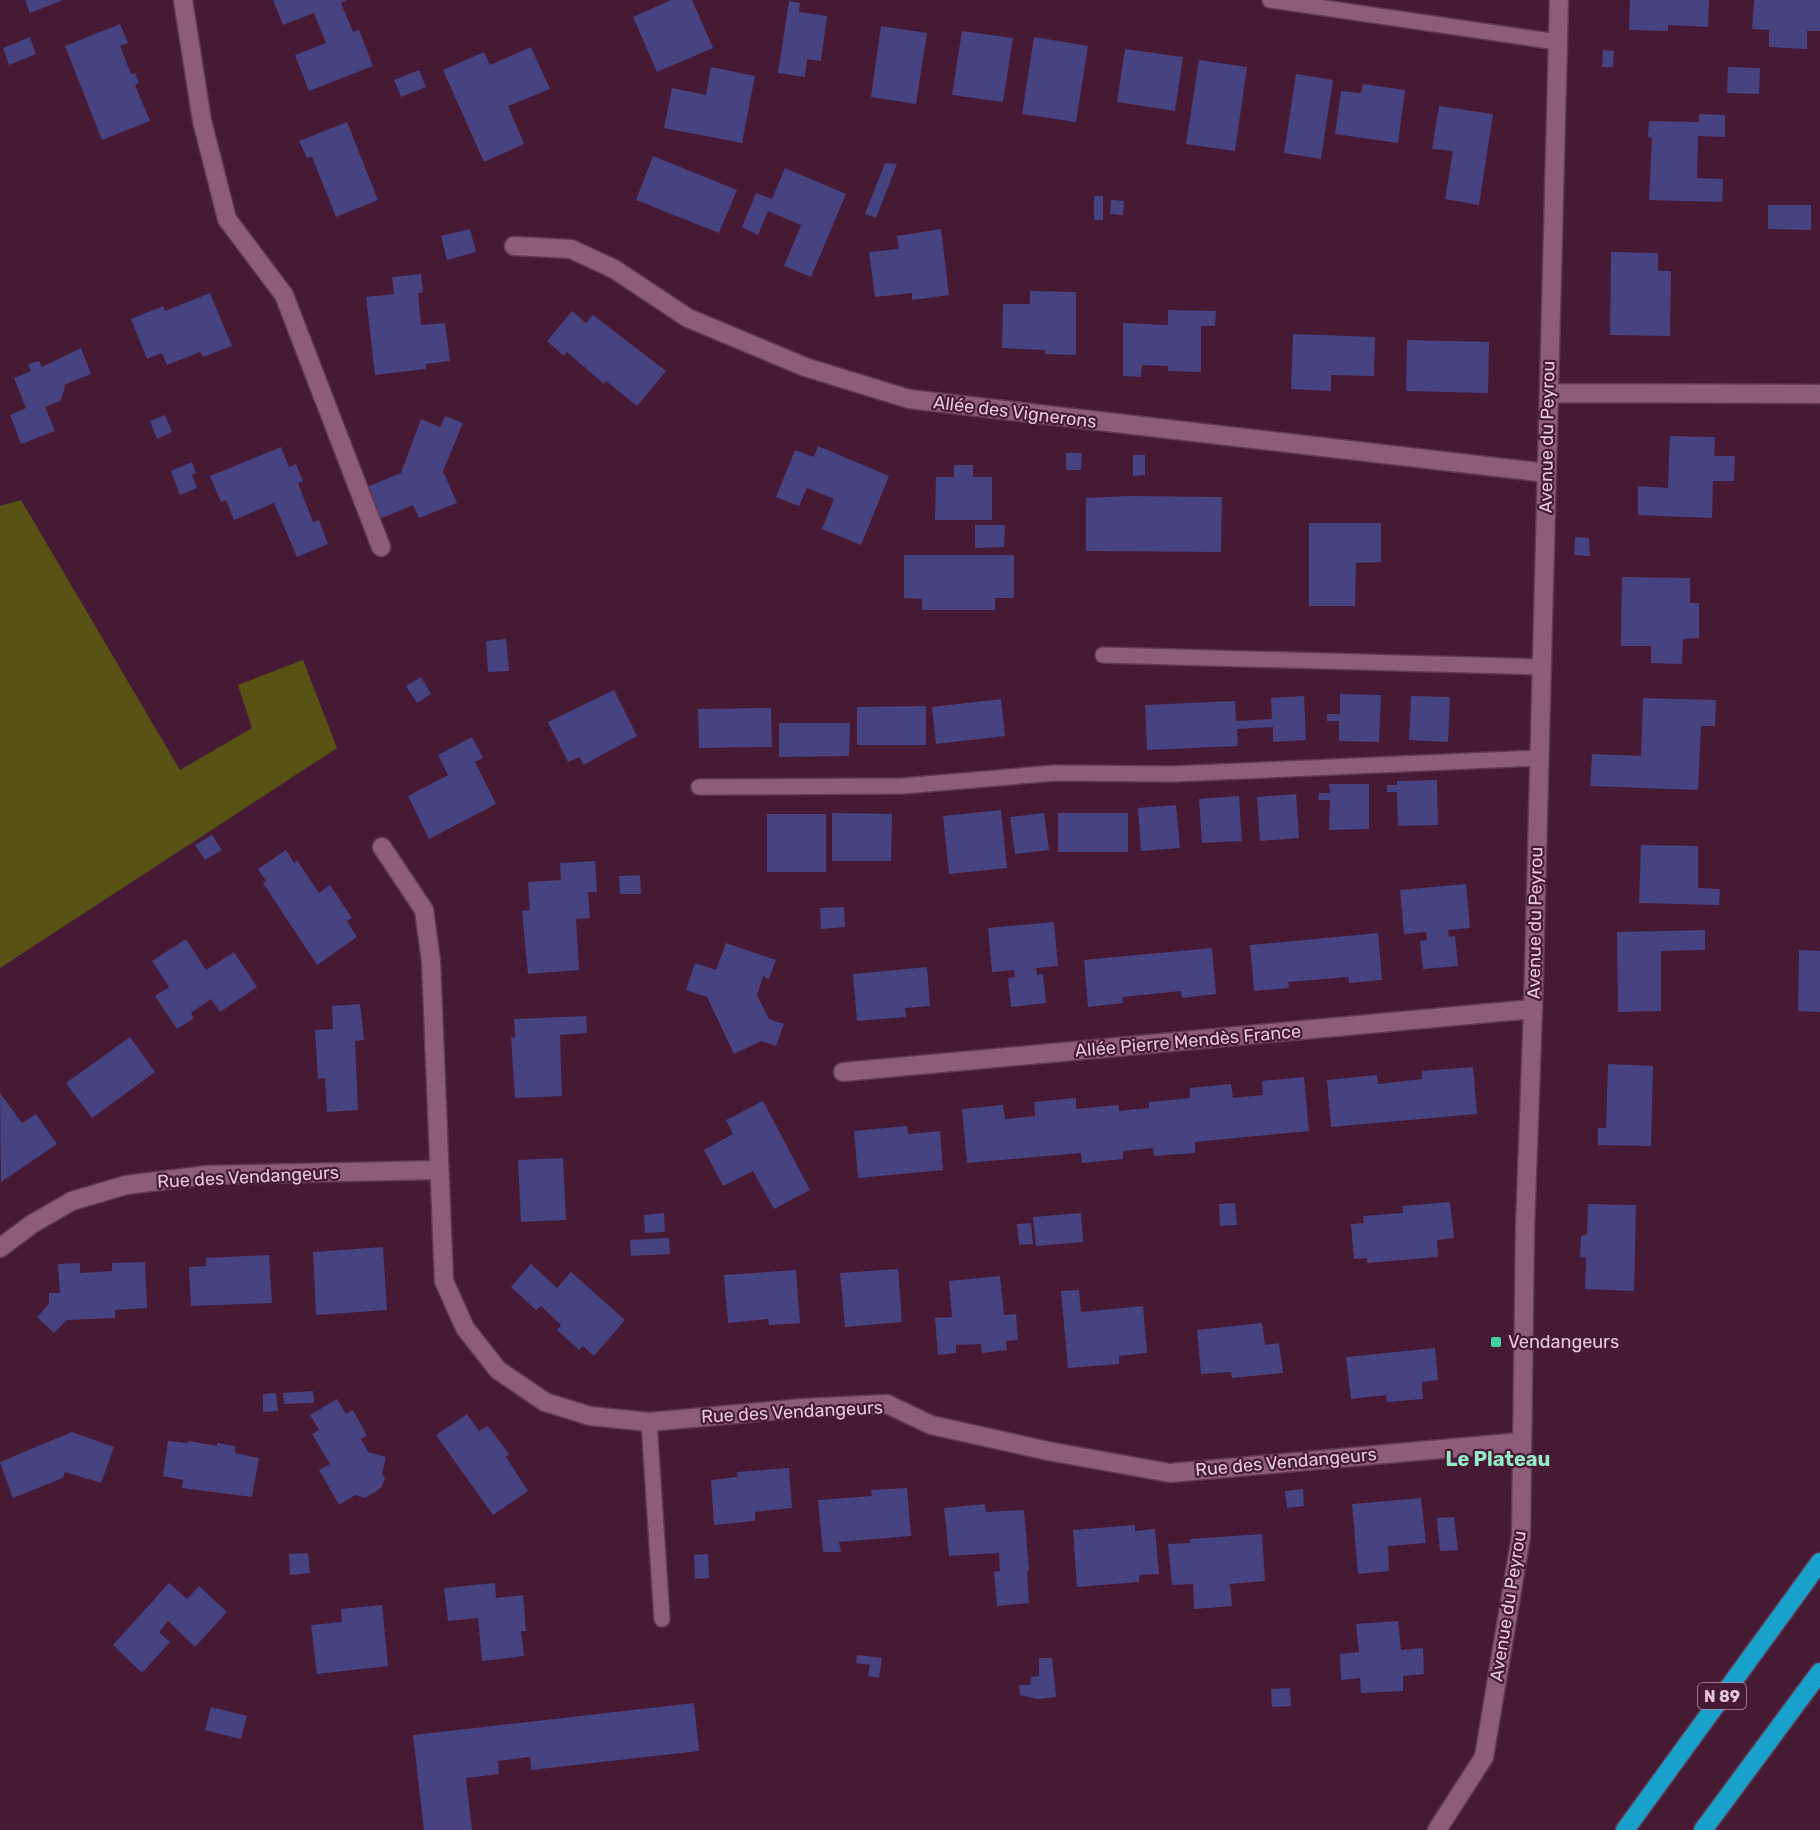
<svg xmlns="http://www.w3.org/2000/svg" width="1820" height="1830" font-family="Rubik,sans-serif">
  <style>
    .forest { fill: #585314 }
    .building { fill: #474280 }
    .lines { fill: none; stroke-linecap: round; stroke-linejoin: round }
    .lane-casing { stroke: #5f3a51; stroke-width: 18 }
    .street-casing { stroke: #5f3a51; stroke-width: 21 }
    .highway-casing { stroke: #5f3a51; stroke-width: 21 }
    .lane { stroke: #8e5c78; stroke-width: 15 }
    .street { stroke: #8e5c78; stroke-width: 18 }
    .highway { stroke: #18a2cb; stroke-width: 18 }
    .poi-dot { fill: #42d4a1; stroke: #461a35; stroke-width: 2 }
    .labels { text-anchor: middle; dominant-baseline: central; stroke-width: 4.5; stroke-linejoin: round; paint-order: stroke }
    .shield { fill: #461a35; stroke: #b694a7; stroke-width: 1.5 }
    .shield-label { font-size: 16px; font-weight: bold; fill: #e6c9d8 }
    .street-label { font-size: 18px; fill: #e6c9d8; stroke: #461a35 }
    .poi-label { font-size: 18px; fill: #e6c9d8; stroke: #461a35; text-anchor: start }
    .neighbourhood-label { font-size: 20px; font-weight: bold; fill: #94ebc6; stroke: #461a35 }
  </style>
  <rect width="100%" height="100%" fill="#461a35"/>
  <path class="forest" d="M21,500L180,770L252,728L238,685L303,660L337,748L0,968V506Z"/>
  <path class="building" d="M25,0H63L30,13Z
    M273,0H347L341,3L353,32L359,30L373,66L309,91L295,55L326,43L314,13L283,25Z
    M671,0H692L713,48L657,72L633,17Z
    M1630,0H1709L1708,27L1668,25V31L1629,30Z
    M1754,0H1820V31H1807V49L1769,47V30L1752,29Z
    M789,1L800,3L799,12L827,16L821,61L807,59L805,77L778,73Z
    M120,24L128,43L120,46L131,74L135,73L139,83L135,85L150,121L102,140L65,46Z
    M881,26L927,33L916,104L871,97Z
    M962,31L1013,38L1003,102L952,95Z
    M30,37L36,54L9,65L3,48Z
    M1034,37L1088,46L1076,122L1022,114Z
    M531,47L550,89L508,106L524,144L484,162L443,70L484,52L490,65Z
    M1125,49L1183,57L1175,111L1117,102Z
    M1603,50L1614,51L1613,67H1602Z
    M1199,60L1247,67L1235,151L1186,144Z
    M711,67L755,76L742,143L664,128L672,88L706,95Z
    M1728,67L1760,68L1759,94L1727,93Z
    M419,70L426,87L401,97L394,80Z
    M1296,74L1333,80L1321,159L1284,153Z
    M1363,84L1405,90L1398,143L1335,134L1341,91L1361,93Z
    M1439,106L1493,114L1479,205L1445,199L1453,151L1432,149Z
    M1699,114L1725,115V137L1698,136L1697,178L1723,179L1722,202L1649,200L1652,138L1648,137L1649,121L1699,122Z
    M347,122L378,200L336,217L312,157L307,158L299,141Z
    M653,156L737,190L719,233L636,200Z
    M885,163L897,164L876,218L865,214Z
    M785,168L846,194L811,277L784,266L801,225L768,211L758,235L742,227L756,193L772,199Z
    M1094,196H1103V220H1094Z
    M1111,200L1124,201L1123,215L1110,214Z
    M1768,205H1811V230L1768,229Z
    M470,229L476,252L447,260L441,236Z
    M941,229L949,295L912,300V293L875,297L869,252L899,249L897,236Z
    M1611,252L1658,253V271H1671L1670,336L1610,335Z
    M421,274L423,292L418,293L421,325L445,323L450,361L426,364V369L375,375L366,297L394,294L392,277Z
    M1030,291L1076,292V355L1045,354V350L1002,348L1003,304H1030Z
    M210,293L232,346L203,357L200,352L167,365L162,353L147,359L131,319L163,306L165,311Z
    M1168,310L1216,311L1215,326H1201V372L1168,371V366L1142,365L1141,377L1123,376V323L1168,325Z
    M572,311L586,323L593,315L666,371L637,406L606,381L604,384L567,352L564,356L547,341Z
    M1293,334L1375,337L1374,376L1331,375V391L1291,389Z
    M1407,340L1489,342L1488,393L1406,391Z
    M81,348L91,374L64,385L65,388L60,401L45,407L55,431L21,444L10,415L26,408L14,378L31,371L28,364L39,361L42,367Z
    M165,415L172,432L157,439L150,421Z
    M445,416L463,423L443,471L457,503L419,518L413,505L377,520L364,488L401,473L421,419L440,427Z
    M1670,436L1715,437L1714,456H1735L1734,481H1713L1712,518L1638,515V486L1668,488Z
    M818,446L889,476L861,545L822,529L834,499L807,488L799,506L776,497L795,450L814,457Z
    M281,447L289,467L296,464L303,481L298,483L301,491L313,522L319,520L328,544L297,557L274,503L234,520L226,500L221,502L210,476Z
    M1066,453H1082L1081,470H1066Z
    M1133,455H1145V475L1133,476Z
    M192,462L196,473L192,475L197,488L180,495L171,471Z
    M954,465H973V477H992V520H935L936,477H954Z
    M1129,496L1222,497L1221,552L1086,551V498Z
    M1309,523H1381V562L1356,563L1355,606H1309Z
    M975,525H1005L1004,547L975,548Z
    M1575,537L1589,538L1590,556L1574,555Z
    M904,555H1014V598H995V610H922V599L904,598Z
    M1622,577L1690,578V603H1699V638L1683,639L1682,664L1651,663V646H1621Z
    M506,639L509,671L488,672L486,641Z
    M421,677L431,694L417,703L406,686Z
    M614,690L637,736L583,765L580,757L568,762L548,722Z
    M1340,694L1381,695L1379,742L1339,741V721H1327V714H1340Z
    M1304,696L1306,740L1273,742V727L1237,729L1238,746L1147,750L1145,705L1235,701L1236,721L1272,719L1271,698Z
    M1411,696L1450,697L1448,742L1409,740Z
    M1643,698L1716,700L1715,726H1701L1698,790L1590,786L1592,754L1641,756Z
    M1001,699L1005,736L936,744L932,707Z
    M926,706V745H857V707Z
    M771,708L772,747L699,748L698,709Z
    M779,723H850L849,756L779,757Z
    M472,737L483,758L475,762L496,804L429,839L408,796L448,775L438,755Z
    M1437,780L1438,825L1398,826L1397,792H1387V785H1397V781Z
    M1329,784H1369V829L1329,830L1330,800H1318L1319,793H1330Z
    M1296,794L1299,838L1260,841L1257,797Z
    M1239,796L1242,841L1202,843L1199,799Z
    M1176,805L1180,848L1141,851L1138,808Z
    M1001,810L1007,868L949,874L943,816Z
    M832,813L892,814L891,861H832Z
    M1044,813L1049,850L1015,854L1010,817Z
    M1058,813H1128V852H1058Z
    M767,814H826V872H767Z
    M212,835L222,850L205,860L195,845Z
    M1641,845L1698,846V888L1720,889L1719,905L1639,903Z
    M286,850L294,863L297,860L319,893L330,885L352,918L347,921L357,937L317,965L263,883L266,881L258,869Z
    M595,861L597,892H588L590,918L576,919L579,970L528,974L522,911L530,910L528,882L561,880L560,863Z
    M640,875L641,894H620L619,876Z
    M1466,884L1470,928L1448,930L1449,937L1455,936L1458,966L1423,969L1420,941L1427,940L1426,932L1404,934L1400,890Z
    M844,907L845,927L821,929L820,908Z
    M1054,922L1058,966L1036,968L1037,975L1043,974L1046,1003L1011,1007L1008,978L1015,977L1014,970L992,972L988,928Z
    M1705,930V950L1661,951V1011L1618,1012L1617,932Z
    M1378,933L1382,980L1349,983L1348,977L1288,982L1289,988L1254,991L1250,945Z
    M186,939L206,970L234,952L257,987L220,1012L211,999L191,1013L194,1018L177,1029L155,996L169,987L152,961Z
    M726,943L776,960L769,979L763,976L757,995L769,1019L784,1024L776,1046L761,1041L734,1054L707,997L686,990L695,963L716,970Z
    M1212,948L1216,994L1182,998L1181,991L1122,997L1123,1003L1088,1007L1084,960Z
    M1799,950L1820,951V1012L1798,1011Z
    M927,967L930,1006L905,1008L906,1017L857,1021L853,974Z
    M360,1004L364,1040L355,1041L358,1110L327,1112L325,1078L318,1079L315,1030L333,1029L332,1006Z
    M586,1016L587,1033L560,1035L562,1096L515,1098L511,1037L515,1038L514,1019Z
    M130,1037L155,1072L92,1118L66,1083Z
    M1608,1064L1653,1066L1651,1146L1598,1145V1128H1606Z
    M1473,1067L1477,1114L1331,1127L1327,1080L1377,1075L1378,1084L1422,1079V1071Z
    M1304,1077L1309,1131L1195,1142V1153L1154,1156L1153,1148L1123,1151V1159L1082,1163L1081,1153L967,1163L962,1109L1003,1105L1005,1119L1035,1116L1034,1102L1076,1098V1109L1118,1105L1119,1111L1149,1108V1102L1190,1098V1088L1231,1084L1233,1098L1263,1095L1262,1081Z
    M0,1093L22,1123L36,1114L57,1144L1,1182Z
    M763,1101L810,1190L774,1209L753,1171L723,1186L704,1150L733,1134L726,1120Z
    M907,1126L908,1134L940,1131L943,1170L858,1178L854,1131Z
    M563,1158L566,1220L521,1222L518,1160Z
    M1450,1202L1454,1238L1437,1240L1438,1257L1367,1263V1258L1354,1259L1351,1224L1364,1223L1363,1216L1403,1213L1402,1206Z
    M1235,1203L1237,1225L1220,1226L1219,1204Z
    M1588,1204L1636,1205L1634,1291L1585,1289L1586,1258L1580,1257L1581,1236L1587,1234Z
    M664,1213L665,1232L645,1233L644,1215Z
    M1081,1213L1083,1242L1036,1246L1033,1217Z
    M1031,1223L1033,1244L1019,1245L1017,1224Z
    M669,1238L670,1254L631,1256L630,1240Z
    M383,1247L387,1310L316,1315L313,1252Z
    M269,1255L272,1303L191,1306L189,1267L206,1266V1258Z
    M145,1262L147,1308L115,1310V1318L67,1320L54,1333L37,1317L49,1304V1293H60L58,1264L80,1263V1273L112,1271V1263Z
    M531,1264L557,1288L571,1272L625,1320L594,1356L583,1346L579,1350L557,1330L561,1325L541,1306L536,1310L511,1287Z
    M898,1269L902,1322L845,1327L840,1273Z
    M796,1270L800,1323L769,1325L768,1319L728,1323L724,1275Z
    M1000,1276L1004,1315L1016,1314L1018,1340L1006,1341L1007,1350L982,1353L981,1344L956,1345V1353L938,1355L935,1318L952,1317L949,1281Z
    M1079,1290L1081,1312L1143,1306L1147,1353L1119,1356V1364L1068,1368L1061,1291Z
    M1262,1323L1265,1345L1279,1343L1283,1373L1232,1378L1231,1372L1201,1374L1197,1330Z
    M1435,1348L1438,1380L1422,1382L1423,1399L1387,1402L1386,1395L1351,1399L1346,1357Z
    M313,1391L314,1403L284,1404L283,1393Z
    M276,1393L278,1411L263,1412V1394Z
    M337,1399L346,1414L353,1410L367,1436L361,1439L368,1452L386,1457L382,1474L385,1478L381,1488L365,1498L355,1495L339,1505L319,1470L330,1464L312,1434L319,1430L310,1415Z
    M467,1414L479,1431L488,1426L509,1454L506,1457L528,1491L493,1515L436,1435Z
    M72,1432L114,1447L101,1483L65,1472L63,1478L13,1498L0,1462Z
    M168,1441L188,1443L189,1441L217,1446V1443L235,1446V1453L259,1458L252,1497L182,1488L183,1480L163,1476Z
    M789,1468L792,1508L755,1512V1521L714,1525L711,1480L738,1477L737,1472Z
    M907,1488L911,1536L839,1542L841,1552H823L818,1500L872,1496L871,1490Z
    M1303,1489L1304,1506L1287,1508L1285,1491Z
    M1421,1498L1426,1543L1388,1546L1389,1571L1358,1574L1352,1504Z
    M985,1504L986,1512L1024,1510L1029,1570L1027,1571L1029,1603L997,1606L994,1572L1000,1571L999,1553L949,1556L944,1508Z
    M1454,1517L1458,1550L1440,1551L1437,1518Z
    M1135,1525V1531L1155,1529L1159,1574L1139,1575V1582L1077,1587L1073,1530Z
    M1262,1534L1265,1581L1230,1584L1232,1606L1194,1609L1193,1584L1172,1585L1168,1544L1190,1543V1539Z
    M308,1553L310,1573L290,1575L289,1554Z
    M708,1554L709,1578L695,1579L694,1555Z
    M169,1583L187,1599L199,1586L227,1612L195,1647L168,1621L159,1632L170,1642L142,1673L113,1645Z
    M495,1583L496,1598L523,1595L526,1631H521L524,1656L482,1661L478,1618L448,1621L444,1588Z
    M382,1605L388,1666L317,1674L311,1625L342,1622L341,1609Z
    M1398,1621L1401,1650L1423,1648L1424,1674L1403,1676V1691L1361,1693L1360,1678L1341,1680L1340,1654L1359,1652L1356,1624Z
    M857,1655L882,1658L879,1678L868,1676L870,1665L856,1663Z
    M1039,1658H1052L1056,1697L1037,1699L1020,1695L1019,1685H1030L1031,1677L1039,1676Z
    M1290,1688L1291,1706L1272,1707L1271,1689Z
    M694,1703L699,1751L531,1770L530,1757L498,1761L499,1774L466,1778L472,1830H424L413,1735Z
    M211,1707L247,1716L241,1739L205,1730Z"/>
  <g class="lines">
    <g class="lane-casing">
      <path id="lane" d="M1270,0L1557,42
        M1103,655L1541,667
        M699,787L903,786L1055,773L1172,774L1539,758
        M649,1422L662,1619"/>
    </g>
    <g class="street-casing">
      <path id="street" d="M183,0L202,121L227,219L284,295L381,547
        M514,246L571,249L614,269L688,318L805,367L909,399L1547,473
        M1549,393L1820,394
        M382,847L424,910L431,961L444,1281L465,1328L498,1370L545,1402L590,1416L649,1422L803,1408L887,1404L931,1425L1048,1451L1170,1473L1521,1442
        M843,1072L1533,1009
        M0,1248L32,1224L72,1201L126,1185L207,1175L439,1170
        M1437,1830L1484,1757L1521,1536L1525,1227L1533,1009L1559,0"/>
    </g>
    <g class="highway-casing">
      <path id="highway" d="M1625,1830L1820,1562
        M1703,1830L1820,1672"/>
    </g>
    <use href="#lane" class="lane"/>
    <use href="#street" class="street"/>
    <use href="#highway" class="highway"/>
  </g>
  <rect class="poi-dot" x="1490" y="1336" width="12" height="12" rx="3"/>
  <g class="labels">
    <rect class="shield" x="1698" y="1683" width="48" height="26" rx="4.5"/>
    <g class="shield-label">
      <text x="1722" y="1696">N 89</text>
    </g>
    <g class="street-label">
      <text transform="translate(1015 412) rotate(7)">Allée des Vignerons</text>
      <text transform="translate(1547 437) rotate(-89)">Avenue du Peyrou</text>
      <text transform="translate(1535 923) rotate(-89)">Avenue du Peyrou</text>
      <text transform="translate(1188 1041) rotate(-5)">Allée Pierre Mendès France</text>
      <text transform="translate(248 1177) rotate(-3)">Rue des Vendangeurs</text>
      <text transform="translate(792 1412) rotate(-3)">Rue des Vendangeurs</text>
      <text transform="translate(1286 1462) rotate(-5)">Rue des Vendangeurs</text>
      <text transform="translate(1508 1606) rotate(-81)">Avenue du Peyrou</text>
    </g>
    <g class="poi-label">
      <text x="1508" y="1342">Vendangeurs</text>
    </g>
    <g class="neighbourhood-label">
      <text x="1498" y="1459">Le Plateau</text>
    </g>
  </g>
</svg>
